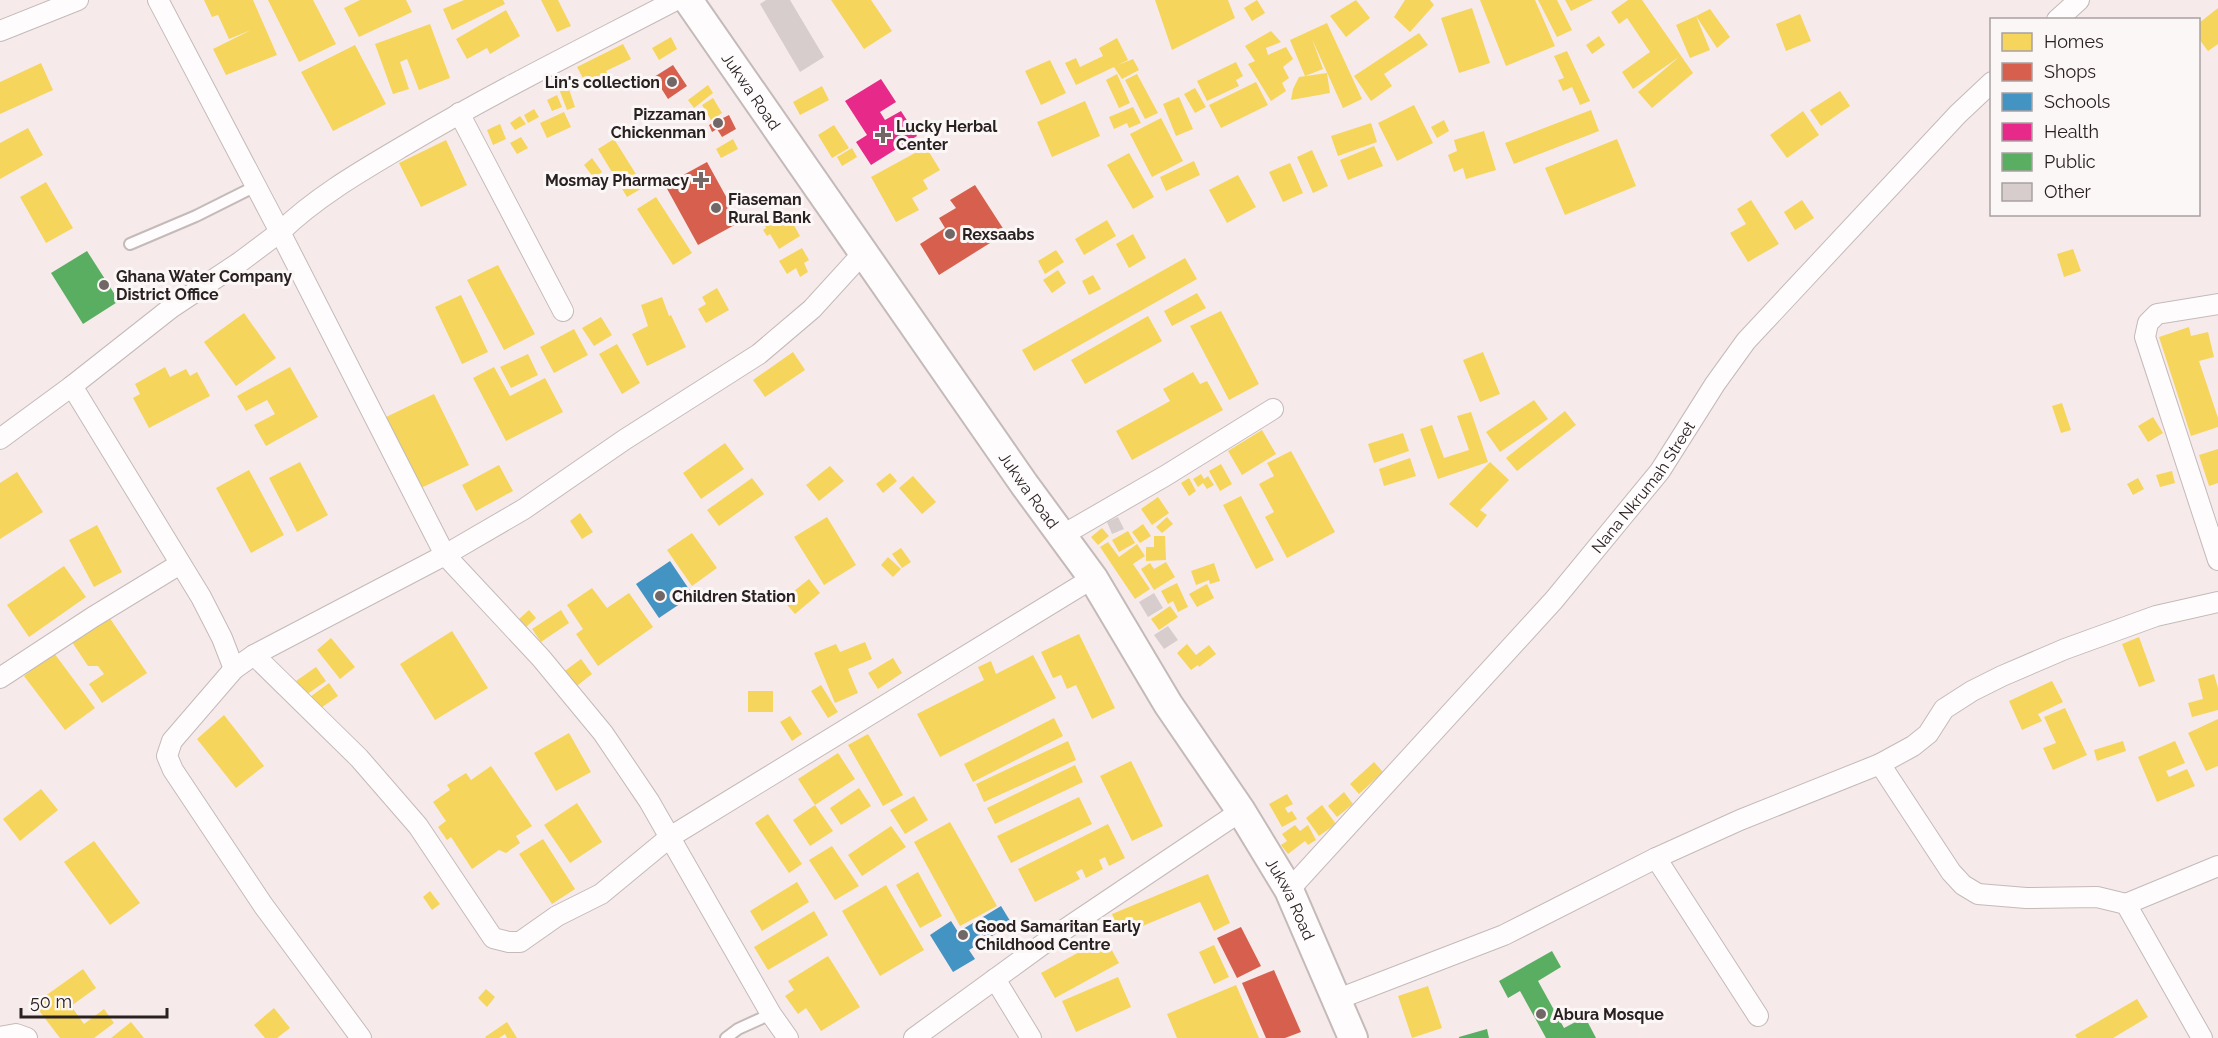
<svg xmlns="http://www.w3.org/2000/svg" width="2218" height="1038" font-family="Raleway,sans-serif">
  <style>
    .homes { fill: #f6d55c }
    .shops { fill: #d6604d }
    .schools { fill: #4393c3 }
    .health { fill: #e7298a }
    .public { fill: #5aae61 }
    .building { fill: #d8cdcd }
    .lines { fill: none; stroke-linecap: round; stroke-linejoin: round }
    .lane-casing { stroke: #c4baba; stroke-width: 14 }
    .street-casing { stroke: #c4baba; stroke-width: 22 }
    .secondary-casing { stroke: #c4baba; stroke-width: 32 }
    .lane { stroke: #fefcfc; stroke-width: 10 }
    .street { stroke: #fefcfc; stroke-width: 20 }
    .secondary { stroke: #fefcfc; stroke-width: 28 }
    .poi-dot { fill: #726767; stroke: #fcf7f7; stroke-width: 2 }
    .labels { text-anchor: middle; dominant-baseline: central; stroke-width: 6; stroke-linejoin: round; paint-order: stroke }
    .poi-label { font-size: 16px; font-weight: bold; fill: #2a2121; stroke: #fcf7f7; text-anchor: start }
    .street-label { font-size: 16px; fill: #2a2121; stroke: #fcf7f7 }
  </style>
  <rect width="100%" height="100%" fill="#f7eaea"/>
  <path class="homes" d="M204,0H253L277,55L226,75L213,49L251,30L229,39L218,15L212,17Z
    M268,0H313L336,44L299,62Z
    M360,0H406L412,12L359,37L344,8Z
    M464,0H503L505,4L452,30L443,9Z
    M541,0H558L571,26L557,32Z
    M831,0H871L892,31L864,49Z
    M1155,0H1228L1235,18L1172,50Z
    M1257,0L1265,13L1252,21L1244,8Z
    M1356,0L1370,18L1346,37L1330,16Z
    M1405,0H1430L1434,5L1410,32L1394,17Z
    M1480,0H1535L1555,46L1506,66Z
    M1538,0H1557L1572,30L1557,37Z
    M1565,0H1593L1571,11Z
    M1628,0H1642L1693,73L1652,108L1638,92L1679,57L1633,89L1622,72L1650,52L1627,18L1619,24L1611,12Z
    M1472,8L1490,63L1459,73L1441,18Z
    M2218,8V44L2208,51L2199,39V23Z
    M1710,9L1730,37L1717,48L1696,16Z
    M506,10L520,36L490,54L487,48L467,59L456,39Z
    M1800,14L1811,41L1786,51L1776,24Z
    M1696,16L1710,50L1690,58L1676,25Z
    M1327,23L1362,99L1343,108L1312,39L1323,69L1305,76L1290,40Z
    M430,24L450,78L419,90L407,59L400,62L409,89L393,94L375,44Z
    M1271,31L1281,42L1266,48L1268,55L1286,47L1293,59L1283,67L1289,78L1282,83L1286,91L1271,101L1248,64L1255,61L1245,46Z
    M1419,33L1428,45L1384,74L1392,86L1371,101L1354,76Z
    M1599,36L1605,45L1592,54L1586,45Z
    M671,37L677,49L659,60L652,48Z
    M1117,38L1128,60L1118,65L1133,59L1139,70L1122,79L1114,67L1076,85L1065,63L1076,58L1080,67L1103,56L1099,48Z
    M623,44L631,59L606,71L612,82L598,89L592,78L585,82L577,67Z
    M355,45L386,104L333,131L301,72Z
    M1567,51L1590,101L1580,105L1572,87L1563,91L1558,80L1564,78L1554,56Z
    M1050,60L1066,93L1041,105L1025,71Z
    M1236,62L1243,76L1236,80L1239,86L1207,101L1197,81Z
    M41,63L53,90L0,114V82Z
    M1327,73L1330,93L1291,100L1293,89L1299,77Z
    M1117,74L1130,103L1119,108L1106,80Z
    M1137,74L1158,113L1145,119L1125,80Z
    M1256,82L1268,105L1221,128L1209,105Z
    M708,85L713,93L694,108L688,100Z
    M568,86L575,107L567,110L559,89Z
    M822,86L829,100L800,115L793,102Z
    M1195,88L1206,107L1195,113L1184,94Z
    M1840,91L1850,106L1821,126L1810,110Z
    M557,95L562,107L552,111L547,100Z
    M1179,97L1193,129L1176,136L1163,104Z
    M713,98L722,113L711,120L702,105Z
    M1085,101L1100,136L1052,157L1037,122Z
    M1414,105L1433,143L1397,161L1378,123Z
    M1133,107L1141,123L1129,128L1127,123L1114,129L1109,117Z
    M534,109L539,117L528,123L524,115Z
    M1591,110L1599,131L1514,164L1505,143Z
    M1803,111L1819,135L1787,158L1770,135Z
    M564,112L571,127L547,138L540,123Z
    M520,116L526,124L515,130L510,123Z
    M1161,118L1183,161L1152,177L1130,134Z
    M1444,120L1449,131L1437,138L1431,127Z
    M1371,123L1377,142L1338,156L1331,136Z
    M500,124L506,139L493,145L487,130Z
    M834,125L849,148L832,158L818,135Z
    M28,128L43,155L0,179V143Z
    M1484,131L1496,170L1466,179L1463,168L1454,172L1448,155L1457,151L1454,140Z
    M521,137L528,148L517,154L510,143Z
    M614,139L644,187L627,197L598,149Z
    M733,139L738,149L721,158L716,149Z
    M1617,139L1636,186L1565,215L1545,168Z
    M446,140L467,185L421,207L399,163Z
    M1374,146L1383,166L1348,180L1340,160Z
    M926,147L940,170L923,180L928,189L912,198L919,210L896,222L871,177Z
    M852,148L857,157L842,166L837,157Z
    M1312,150L1328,186L1313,193L1297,157Z
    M1129,153L1154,197L1133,209L1107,165Z
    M592,158L602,172L594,178L584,165Z
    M1194,161L1200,175L1166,191L1160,177Z
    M1290,163L1303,193L1283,202L1269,172Z
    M1238,175L1256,207L1227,223L1209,190Z
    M46,182L73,228L46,243L20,197Z
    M767,193L772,201L761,207L756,199Z
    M656,197L692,253L673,265L637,209Z
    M1751,200L1779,244L1748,262L1730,233L1746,224L1737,209Z
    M1802,200L1814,218L1795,230L1784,212Z
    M787,213L800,236L779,249L770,234L767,236L763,230L766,228L765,225Z
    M1107,220L1116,236L1084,255L1075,239Z
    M1133,234L1146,258L1129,268L1116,244Z
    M802,248L809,260L804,263L808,272L800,277L796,268L787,274L779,261Z
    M2073,249L2081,271L2064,277L2057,254Z
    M1056,250L1064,262L1045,274L1038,261Z
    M1185,258L1197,279L1034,371L1022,350Z
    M498,265L535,334L504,350L467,280Z
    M1058,270L1066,283L1052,293L1043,280Z
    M1093,275L1101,289L1089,295L1082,281Z
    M717,288L729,310L706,323L698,309L706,304L702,297Z
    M1197,293L1206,308L1172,326L1164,311Z
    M461,295L488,352L462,364L435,307Z
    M662,297L669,316L671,315L686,347L647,366L632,334L648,326L641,305Z
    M1221,311L1259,384L1229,400L1190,326Z
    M244,313L276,358L236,386L204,342Z
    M1148,316L1162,341L1085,384L1071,360Z
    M601,317L612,335L594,346L582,328Z
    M2189,327L2191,336L2208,332L2214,357L2199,361L2218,418V427L2191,436L2159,337Z
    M574,329L588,355L554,373L540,347Z
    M617,344L640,383L622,394L599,354Z
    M793,352L805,370L765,397L753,380Z
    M1483,352L1500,394L1480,402L1463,360Z
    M528,354L538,375L511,388L500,367Z
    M165,367L170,377L186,369L190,376L197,372L210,396L149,428L133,398L140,394L135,384Z
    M290,367L318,417L266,446L254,425L275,414L267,400L246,411L237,396Z
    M494,367L510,396L545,378L563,412L506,441L473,378Z
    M1193,372L1200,384L1207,381L1223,410L1132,460L1116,431L1170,401L1163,389Z
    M434,394L469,465L421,488L386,417Z
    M1534,400L1548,419L1500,452L1486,432Z
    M2062,403L2071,430L2061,433L2052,406Z
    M1565,411L1576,425L1517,471L1506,458Z
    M1471,412L1488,462L1438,479L1420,429L1432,425L1444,458L1469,450L1457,416Z
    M2153,417L2163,433L2148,442L2138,426Z
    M1262,430L1276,454L1242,475L1228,451Z
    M1403,433L1409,451L1374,463L1368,444Z
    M725,443L744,469L701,499L683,473Z
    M2218,449V483L2209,486L2199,455Z
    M1291,451L1335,532L1287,558L1265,517L1274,512L1259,484L1274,476L1267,463Z
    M1410,458L1416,476L1384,486L1379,469Z
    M300,462L328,515L297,532L269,478Z
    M1490,462L1509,480L1480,510L1487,515L1477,528L1449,504Z
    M1221,464L1232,484L1220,491L1209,471Z
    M499,465L513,491L476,511L462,485Z
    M830,466L844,481L819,501L806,485Z
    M249,470L284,535L251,553L216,488Z
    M2172,471L2175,483L2160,487L2156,475Z
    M17,472L43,512L0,539V483Z
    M890,473L897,481L883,493L876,484Z
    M1201,474L1204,479L1208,476L1214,485L1207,489L1203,483L1198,487L1193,479Z
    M913,476L936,502L922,514L899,488Z
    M752,478L764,494L719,526L707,510Z
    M1189,478L1196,491L1189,496L1181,483Z
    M2138,478L2144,489L2133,495L2127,484Z
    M1241,496L1274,560L1256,569L1223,505Z
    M1158,497L1169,513L1152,525L1141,509Z
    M580,513L593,532L582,539L570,521Z
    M827,517L856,565L824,585L794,537Z
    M1167,517L1173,524L1162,533L1156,527Z
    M1143,524L1151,536L1140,543L1132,532Z
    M97,525L122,572L94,587L69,540Z
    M1102,528L1109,536L1098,545L1091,537Z
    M1128,531L1135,543L1119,552L1112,540Z
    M692,533L717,568L692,586L667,550Z
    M1154,536H1165L1166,560L1146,561V547H1154Z
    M1108,542L1119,557L1137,544L1145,556L1133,564L1150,589L1135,599L1100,547Z
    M901,548L911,562L902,568L892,554Z
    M888,557L901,569L893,577L881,565Z
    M1166,562L1175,577L1154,590L1141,569L1150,563L1154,569Z
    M1214,563L1220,581L1210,584L1209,580L1196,585L1191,571Z
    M64,566L86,597L29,637L7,605Z
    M809,579L820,593L795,614L783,600Z
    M1177,583L1188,607L1178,612L1173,601L1168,604L1161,591Z
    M1207,584L1214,598L1197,607L1189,594Z
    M592,588L607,608L629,593L653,627L598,666L576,634L583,629L567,605Z
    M1170,606L1178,617L1159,630L1151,619Z
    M529,610L536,618L525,628L518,620Z
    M561,610L569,623L541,642L532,629Z
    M107,614L147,673L102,703L89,684L104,674L98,666H88L70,639Z
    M452,631L488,688L435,720L400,664Z
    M1079,634L1115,708L1092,719L1076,685L1067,689L1061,675L1053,678L1041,652Z
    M2139,637L2155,681L2139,687L2122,644Z
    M331,638L355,667L340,679L317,650Z
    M865,642L872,659L848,669L858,693L835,703L814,653L836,644L840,652Z
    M1187,644L1196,655L1209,645L1216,654L1199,667L1198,665L1191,670L1177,653Z
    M54,653L95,708L65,730L24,676Z
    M1033,655L1056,698L940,757L917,714L984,680L978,667L991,661L996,674Z
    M893,658L902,673L878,689L868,673Z
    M581,659L592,674L573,689L562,673Z
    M316,667L326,681L306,695L296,681Z
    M2214,674L2218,688V710L2192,717L2188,703L2203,699L2198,679Z
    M2052,681L2063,702L2038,714L2042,721L2022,730L2009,701Z
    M329,683L338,696L318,710L310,697Z
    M821,685L838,712L828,718L811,691Z
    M748,691H773V712H748Z
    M2065,708L2087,755L2053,770L2043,748L2056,743L2044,717Z
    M224,715L264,766L236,788L197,739Z
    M790,716L802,734L792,741L780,722Z
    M1054,718L1063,736L973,782L964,764Z
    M2218,719V766L2206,771L2188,733Z
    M569,733L591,772L556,791L534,753Z
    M868,734L903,795L883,806L848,745Z
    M1068,741L1076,760L984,802L976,784Z
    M2123,741L2126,751L2097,761L2094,750Z
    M2175,741L2185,763L2166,771L2169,777L2187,769L2195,786L2157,802L2138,757Z
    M838,753L855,779L815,805L798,779Z
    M1131,761L1163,826L1132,841L1100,776Z
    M1374,762L1383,772L1359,794L1350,784Z
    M1075,765L1083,782L995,824L987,808Z
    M491,766L532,826L516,836L520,843L506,853L499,850L472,869L451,837L447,840L438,827L446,821L433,802L450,790L447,785L466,773L471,780Z
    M859,788L871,806L841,825L830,808Z
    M41,789L58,810L20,841L3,819Z
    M1344,792L1353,804L1337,817L1328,806Z
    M1287,794L1293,804L1285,808L1288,813L1292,811L1297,819L1282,827L1269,804Z
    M914,796L928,820L905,834L890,810Z
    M1079,797L1092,824L1011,863L997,836Z
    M577,803L602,842L570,863L544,825Z
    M815,805L833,831L810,846L793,820Z
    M1322,805L1336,824L1319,836L1306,818Z
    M768,814L802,864L789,873L755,823Z
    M950,822L997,906L960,926L914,842Z
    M1108,824L1125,858L1109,866L1105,857L1099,860L1103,869L1086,878L1082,869L1076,872L1080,879L1035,902L1018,869Z
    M1295,825L1300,831L1308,825L1316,840L1308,845L1305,841L1288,854L1281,845L1287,841L1282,834Z
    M891,826L906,847L862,876L848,855Z
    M543,839L575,889L552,904L519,854Z
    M94,841L140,903L110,925L64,862Z
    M832,846L859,886L835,900L809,860Z
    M918,872L942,916L920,928L896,885Z
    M1208,874L1230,923L1214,931L1200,902L1121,935L1112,914Z
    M797,882L809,902L762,931L750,911Z
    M886,885L924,950L880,976L842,911Z
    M430,891L440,904L432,910L423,897Z
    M814,911L828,935L768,970L754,947Z
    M1105,938L1119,963L1055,998L1041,973Z
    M1214,945L1229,977L1214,984L1199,952Z
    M828,956L860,1007L821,1031L806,1008L798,1014L785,996L794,990L788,981Z
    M83,969L96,988L71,1006L84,1024L104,1009L114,1023L94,1038H60L34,1004Z
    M1118,977L1131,1007L1076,1032L1062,1001Z
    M1236,985L1259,1038H1177L1167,1014Z
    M1428,986L1442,1028L1412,1038L1398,996Z
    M486,989L495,997L487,1007L478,998Z
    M2137,999L2148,1017L2113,1038H2077L2075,1035Z
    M274,1008L290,1028L277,1038H265L254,1025Z
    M131,1022L144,1038H111Z
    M507,1022L517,1038H507L505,1034L499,1038H486L485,1037Z"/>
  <path class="shops" d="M673,65L687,86L668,99L654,77Z
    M729,115L736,129L722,137L717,129L712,132L709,125Z
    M707,162L740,222L698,245L665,185Z
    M975,185L1006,233L939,275L920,244L945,228L939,218L956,208L950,200Z
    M1241,927L1261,966L1237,978L1217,938Z
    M1274,970L1301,1032L1285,1038H1266L1242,983Z"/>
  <path class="schools" d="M670,561L693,595L659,618L636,584Z
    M1001,906L1012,924L969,950L975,959L953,972L930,935L951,921L958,932Z"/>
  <path class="health" d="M881,79L896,102L880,112L885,120L901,111L917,136L871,165L856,142L867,135L845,101Z"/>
  <path class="public" d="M87,251L119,301L83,324L51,273Z
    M1552,951L1561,967L1538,981L1564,1028L1585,1017L1596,1038H1546L1520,991L1508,998L1499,981Z
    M1487,1029L1489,1038H1459V1037Z"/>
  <path class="building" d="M766,0H790L824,57L800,72L760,4Z
    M1118,517L1124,529L1112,534L1107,522Z
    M1154,593L1163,608L1148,617L1139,602Z
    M1168,626L1178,640L1164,649L1154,635Z"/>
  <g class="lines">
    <g class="lane-casing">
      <path id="lane" d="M130,244L196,216L256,186
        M726,1038L738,1029L771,1014"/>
    </g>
    <g class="street-casing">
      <g id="street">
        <path d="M676,0C586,47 494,92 407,144C363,170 317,196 280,232L445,555L524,509L624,440L759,354L812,309L863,253"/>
        <path d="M2057,20L2079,0"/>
        <path d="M0,31L78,0"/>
        <path d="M459,113L563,311"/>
        <path d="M2218,304L2157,314L2148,323L2145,337L2218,560"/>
        <path d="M72,386L201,597L222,638L234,669"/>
        <path d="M0,439L72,386L171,308L240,262L280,232L158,0"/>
        <path d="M1061,536L1165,476L1273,409"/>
        <path d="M254,655L359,758L418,826L493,938L509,942H520L557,916L601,894L670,837L1093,578"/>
        <path d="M0,678L93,617L180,564"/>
        <path d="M1880,764L1951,872L1963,885L1978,894L2026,898L2097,897L2126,904L2202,1038"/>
        <path d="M1656,858L1758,1016"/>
        <path id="s1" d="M1289,890L1554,600L1660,471L1715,384L1746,341L1958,114L1992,82"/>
        <path d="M2126,904L2218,866"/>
        <path d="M995,979L1031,1038"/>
        <path d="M1338,999L1504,935L1656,858L1740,820L1880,764L1913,746L1928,734L1944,709L1972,691L2002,676L2065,649L2156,616L2218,602"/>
        <path d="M0,1037L16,1034L27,1038"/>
        <path d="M361,1038L263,905L173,770L167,756L172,741L234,669L254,655L445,555L541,658L603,733L649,801L771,1014L788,1038"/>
        <path d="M914,1038L1046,942L1241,811"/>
      </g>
    </g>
    <g class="secondary-casing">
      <g id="secondary">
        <path id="s2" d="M688,0L1024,484L1093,578L1168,704L1241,811L1289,890L1353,1038"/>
      </g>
    </g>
    <use href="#lane" class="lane"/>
    <use href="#street" class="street"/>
    <use href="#secondary" class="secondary"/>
  </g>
  <g class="poi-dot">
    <circle cx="672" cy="82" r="6"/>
    <circle cx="718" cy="123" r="6"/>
    <path d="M880 126h6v6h6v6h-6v6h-6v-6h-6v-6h6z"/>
    <path d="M698 171h6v6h6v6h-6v6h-6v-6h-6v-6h6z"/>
    <circle cx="716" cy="208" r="6"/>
    <circle cx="950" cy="234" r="6"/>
    <circle cx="104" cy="285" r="6"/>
    <circle cx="660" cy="596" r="6"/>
    <circle cx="963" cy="935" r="6"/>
    <circle cx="1541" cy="1014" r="6"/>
  </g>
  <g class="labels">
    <g class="poi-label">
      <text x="660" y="82" text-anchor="end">Lin's collection</text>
      <text x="706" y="114" text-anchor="end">Pizzaman<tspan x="706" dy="18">Chickenman</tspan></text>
      <text x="896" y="126">Lucky Herbal<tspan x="896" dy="18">Center</tspan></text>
      <text x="689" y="180" text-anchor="end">Mosmay Pharmacy</text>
      <text x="728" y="199">Fiaseman<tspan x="728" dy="18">Rural Bank</tspan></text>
      <text x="962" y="234">Rexsaabs</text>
      <text x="116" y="276">Ghana Water Company<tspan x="116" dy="18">District Office</tspan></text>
      <text x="672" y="596">Children Station</text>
      <text x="975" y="926">Good Samaritan Early<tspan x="975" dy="18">Childhood Centre</tspan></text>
      <text x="1553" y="1014">Abura Mosque</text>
    </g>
    <g class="street-label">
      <text stroke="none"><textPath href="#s2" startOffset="111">Jukwa Road</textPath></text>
      <text stroke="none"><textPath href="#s1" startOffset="537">Nana Nkrumah Street</textPath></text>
      <text stroke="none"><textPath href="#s2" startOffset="597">Jukwa Road</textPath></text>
      <text stroke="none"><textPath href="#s2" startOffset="1083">Jukwa Road</textPath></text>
    </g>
  </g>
  <rect x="1990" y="18" width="210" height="198" fill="#fcf7f7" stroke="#a8a1a1" stroke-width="1.5"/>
  <rect x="2002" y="33" width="30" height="18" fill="#f6d55c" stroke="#a8a1a1" stroke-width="1.5"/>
  <text x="2044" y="48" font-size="18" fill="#2a2121">Homes</text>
  <rect x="2002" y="63" width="30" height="18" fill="#d6604d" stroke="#a8a1a1" stroke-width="1.5"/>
  <text x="2044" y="78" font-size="18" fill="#2a2121">Shops</text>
  <rect x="2002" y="93" width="30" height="18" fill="#4393c3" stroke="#a8a1a1" stroke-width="1.5"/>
  <text x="2044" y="108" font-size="18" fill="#2a2121">Schools</text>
  <rect x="2002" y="123" width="30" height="18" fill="#e7298a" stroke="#a8a1a1" stroke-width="1.5"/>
  <text x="2044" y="138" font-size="18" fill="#2a2121">Health</text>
  <rect x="2002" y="153" width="30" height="18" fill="#5aae61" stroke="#a8a1a1" stroke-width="1.5"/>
  <text x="2044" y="168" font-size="18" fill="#2a2121">Public</text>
  <rect x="2002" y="183" width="30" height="18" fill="#d8cdcd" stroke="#a8a1a1" stroke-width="1.5"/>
  <text x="2044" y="198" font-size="18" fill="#2a2121">Other</text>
  <path d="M21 1008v9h146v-9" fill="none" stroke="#2a2121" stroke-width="3"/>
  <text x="30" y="1008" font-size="18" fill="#2a2121" stroke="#fcf7f7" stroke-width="4.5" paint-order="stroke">50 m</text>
</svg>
